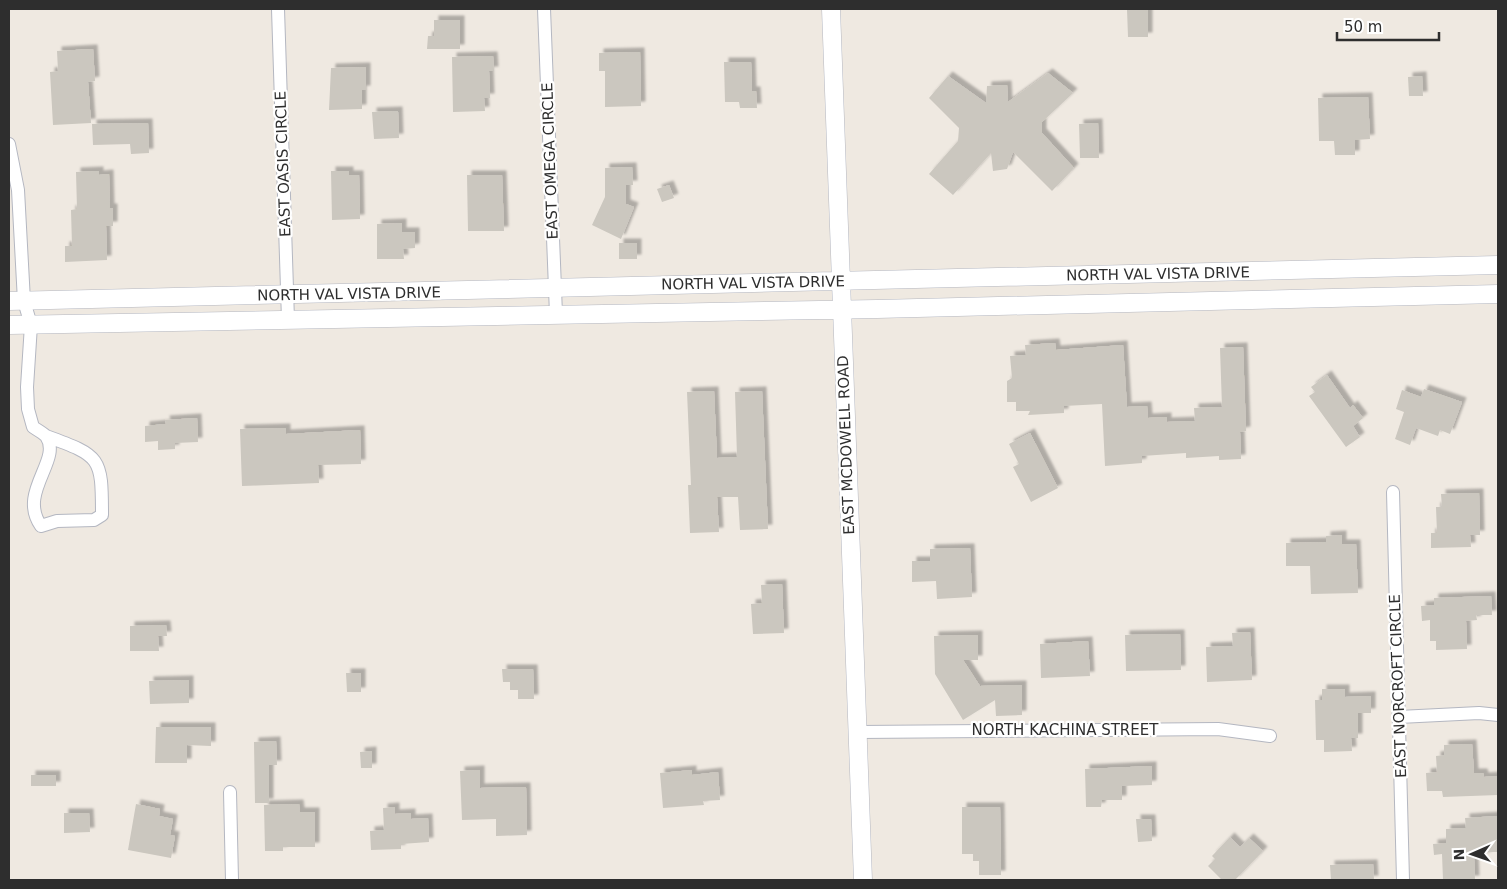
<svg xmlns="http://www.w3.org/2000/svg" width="1507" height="889" font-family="'DejaVu Sans',sans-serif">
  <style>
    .building { fill: #cbc7bf; filter: url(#shadow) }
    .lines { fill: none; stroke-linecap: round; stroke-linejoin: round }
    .minor-casing { stroke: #b4b7c1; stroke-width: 14 }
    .secondary-casing { stroke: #b4b7c1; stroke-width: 19 }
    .minor { stroke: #fff; stroke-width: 12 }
    .secondary { stroke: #fff; stroke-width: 18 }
    .labels { text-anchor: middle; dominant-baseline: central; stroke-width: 4.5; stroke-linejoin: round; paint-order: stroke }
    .street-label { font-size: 15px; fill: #2e2e2e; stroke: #fff }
  </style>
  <defs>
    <filter id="shadow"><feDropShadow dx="4.5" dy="-4.5" stdDeviation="1" flood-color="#0004"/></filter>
  </defs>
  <rect width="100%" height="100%" fill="#efe9e1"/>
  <path class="building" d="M1127,9H1148V37H1128Z
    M434,20H460V49H427L428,36H434Z
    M93,49L95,81L88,82L91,123L53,125L50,72L58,71L57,51Z
    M640,52L641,106L605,107V71H599V53Z
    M493,56L494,71H489L490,98H484L485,111L453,112L452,57Z
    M724,62H751L752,91H756L757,108H740L739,102H725Z
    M366,67V90H362V109L329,110L331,68Z
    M1048,73L1073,93L1042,122V133L1074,168L1052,191L1013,152L1007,169L993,171L991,153L953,195L929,174L958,141L959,128L929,98L948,76L986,103L987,86L1007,85L1008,102Z
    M1422,76L1423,96H1409L1408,77Z
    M1368,97L1370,139L1355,140V155H1335L1334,141H1319L1318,98Z
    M398,111L399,138L374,139L372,112Z
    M148,123L149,153L131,154L130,144L93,145L92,124Z
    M1098,123L1099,158H1080L1079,124Z
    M632,167L633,185H626V204L634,207L621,239L592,225L605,197V168Z
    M99,171V175L109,174L110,208H113V226H106L107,260L65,262V246H72L71,210L77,209L76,172Z
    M331,171H349V175H359L360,219L332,220Z
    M467,175H502L504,231H468Z
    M669,185L674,198L662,202L657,189Z
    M402,223V232H415V248L403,249L404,259H377V224Z
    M619,243H637V259H619Z
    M1055,343L1056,350L1123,345L1127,407L1147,406L1148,418L1167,417V422L1195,421L1194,408L1222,407L1220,348L1243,347L1246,431L1240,432L1241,459L1219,460V456L1186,458V453L1142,456V463L1105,466L1102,404L1064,406V413L1028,415L1030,411H1016V402H1007V381L1012,378L1010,356L1026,355L1025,345Z
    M1327,375L1350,408L1353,405L1363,418L1353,426L1360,437L1346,447L1309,396L1315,392L1311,387Z
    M1424,389L1462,402L1450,434L1440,430L1438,436L1416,428L1410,445L1395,439L1404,412L1396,409L1402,390L1421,397Z
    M714,391L717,458L737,457L735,392L762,391L768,529L740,530L738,497H717L719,532L690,533L688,485H691L687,392Z
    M197,418L198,442L175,443V449L158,450V441L145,442V426L166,424L165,420Z
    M286,428V434L360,430L361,464L318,465L319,483L242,486L240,429Z
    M1030,433L1058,488L1031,502L1013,467L1019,464L1009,444Z
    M1479,493L1480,535H1470L1471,547L1431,548V533H1437L1436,507H1442L1441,494Z
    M1342,535V544H1356L1358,593L1311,594L1310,566H1286V543L1326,542V536Z
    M970,548L972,597L937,599L936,581L912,582V561H930V549Z
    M782,584L784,633L753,634L751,604L762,603L761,585Z
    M1491,596L1492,615H1476L1477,620L1466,621L1467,649L1436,650V641H1430V620L1422,621L1421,606L1434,605V598Z
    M166,625L167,636H158L159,651H130V626Z
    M1250,632L1252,680L1207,682L1206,647L1233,646L1232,633Z
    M1180,634L1181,670L1126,671L1125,635Z
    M978,635V660H963L980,686L1022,685V715L996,716L995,700L963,720L935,674L934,636Z
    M1088,641L1090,676L1041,678L1040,644Z
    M502,669H533L534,699H518V690H510V682H503Z
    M346,673H361V692H347Z
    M189,680V703L150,704L149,681Z
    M1322,689H1345V697L1371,696V713H1358V738H1351L1352,751L1324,752V740H1316L1315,700H1322Z
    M156,727H211V746L187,745V763H155Z
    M276,741L277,765H269V803H255L254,742Z
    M1472,744L1474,773H1483L1484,777L1498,776V795L1443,797L1442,791H1427L1426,773L1437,772L1436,756L1444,755V745Z
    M372,751V768H361L360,752Z
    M1152,766V785L1122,786V800H1102L1101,807H1086L1085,769Z
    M480,770V788L526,787L527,835L496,836V819L462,820L460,771Z
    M692,770V775L718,772L720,800L703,801L704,805L663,808L660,773Z
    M31,775H56V786H31Z
    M136,804L160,809L159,816L173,819L170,835L175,836L171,858L128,850Z
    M299,804L300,812H315V847H283V851H265L264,805Z
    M395,807V814L411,813V819L428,818L429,842L401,844V849L371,850L370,831L384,830L383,808Z
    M962,807H1000L1001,875H979V861H973V854H962Z
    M64,813H89L90,832L64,833Z
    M1498,816V852H1487V856L1474,857L1475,880H1443L1442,854L1434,855L1433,844L1446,843V829L1466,828L1465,818Z
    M1136,819H1151L1152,841L1138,842Z
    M1230,837L1240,847L1249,838L1263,851L1235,880H1222L1208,866L1215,859L1212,856Z
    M1373,864L1374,880H1331L1330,865Z"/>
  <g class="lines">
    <g class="minor-casing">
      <path id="minor" d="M278,9L288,320
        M544,9L556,314
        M9,144L18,190L24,301L31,325L27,387L28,409L33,427C36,429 43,433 46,436C63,460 17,492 41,526L57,521L94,520L102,515C102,457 101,456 46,436
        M1393,492L1403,880
        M1399,717L1479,713L1498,715
        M859,732L1218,729L1270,736
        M230,792L232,880"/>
    </g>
    <g class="secondary-casing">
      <path id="secondary" d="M831,9L863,880
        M9,301L1498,265
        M9,325L877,309L1498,294"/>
    </g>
    <use href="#minor" class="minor"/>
    <use href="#secondary" class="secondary"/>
  </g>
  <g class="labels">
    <g class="street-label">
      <text transform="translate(550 161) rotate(-92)">EAST OMEGA CIRCLE</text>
      <text transform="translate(283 164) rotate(-92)">EAST OASIS CIRCLE</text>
      <text transform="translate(1158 274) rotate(-1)">NORTH VAL VISTA DRIVE</text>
      <text transform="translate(753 283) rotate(-1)">NORTH VAL VISTA DRIVE</text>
      <text transform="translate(349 294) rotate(-1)">NORTH VAL VISTA DRIVE</text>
      <text transform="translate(846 445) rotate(-92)">EAST MCDOWELL ROAD</text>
      <text transform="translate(1398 686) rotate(-92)">EAST NORCROFT CIRCLE</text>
      <text x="1065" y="730">NORTH KACHINA STREET</text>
    </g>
  </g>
  <rect width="1507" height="889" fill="none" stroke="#2e2e2e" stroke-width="20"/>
  <g transform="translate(1472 854) rotate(268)" stroke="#ffffff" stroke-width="4" paint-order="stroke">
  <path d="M0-4L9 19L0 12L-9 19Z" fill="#2e2e2e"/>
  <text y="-8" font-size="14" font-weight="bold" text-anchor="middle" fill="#2e2e2e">N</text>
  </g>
  <path d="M1337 32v8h102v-8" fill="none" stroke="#2e2e2e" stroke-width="2.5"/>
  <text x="1344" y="32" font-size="15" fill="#2e2e2e" stroke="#ffffff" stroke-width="4" paint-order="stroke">50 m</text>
</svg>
